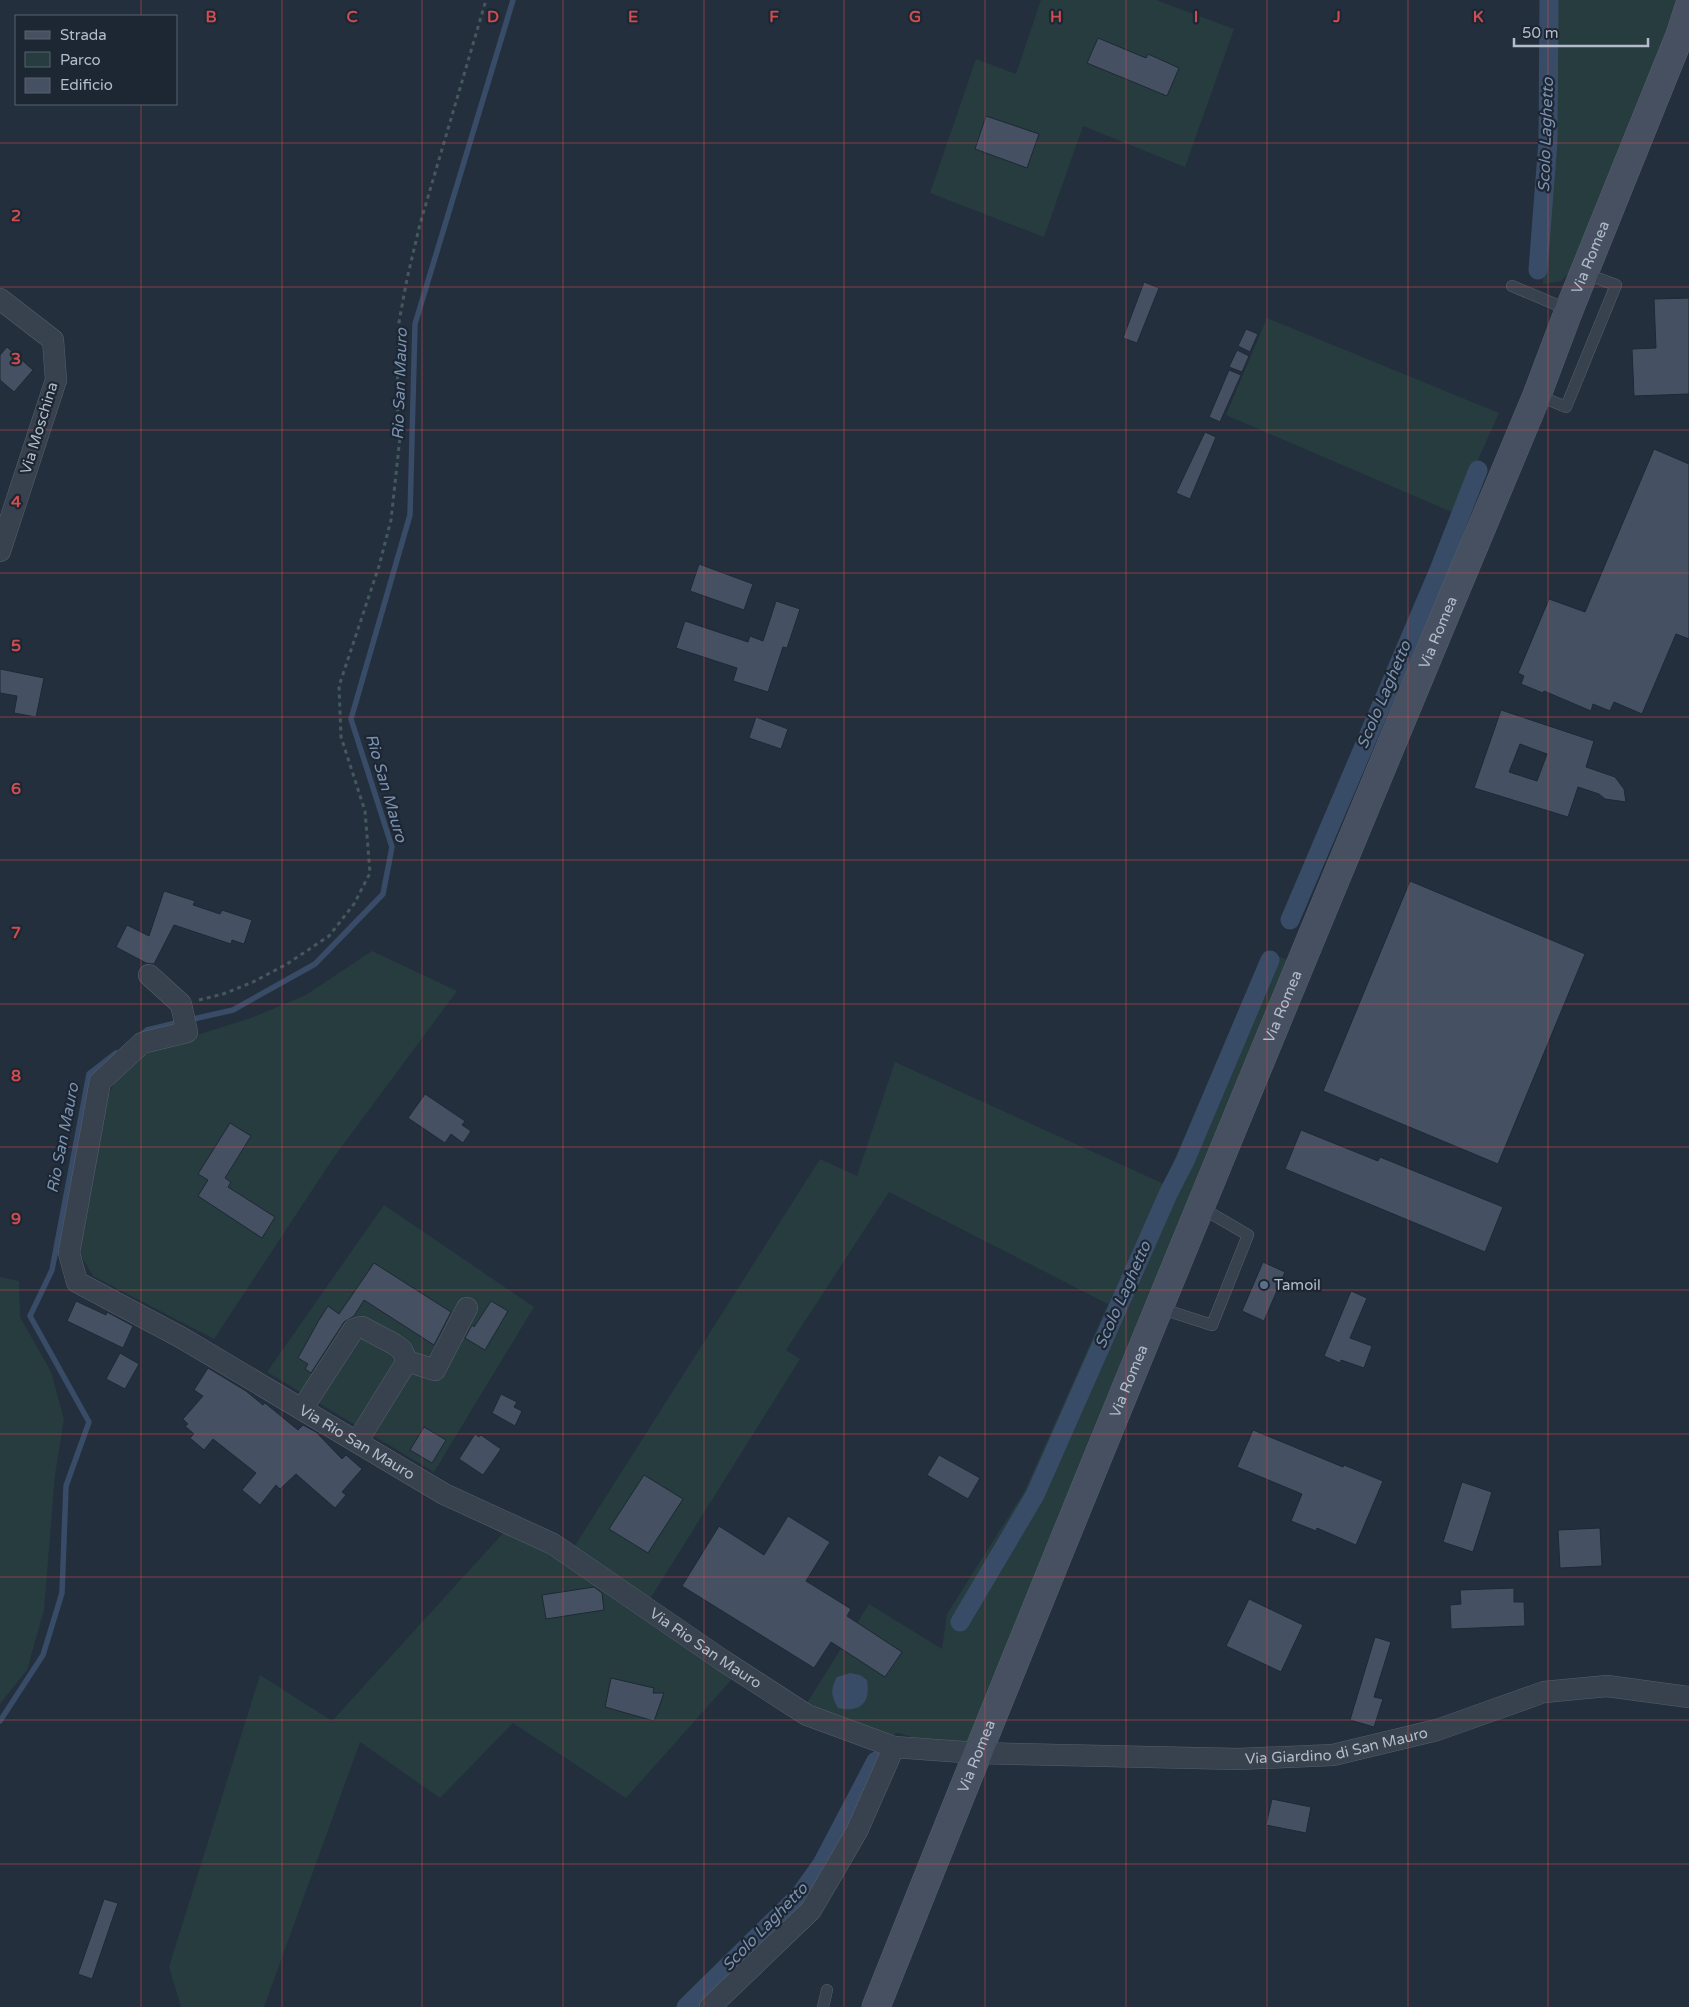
<svg xmlns="http://www.w3.org/2000/svg" width="1689" height="2007" font-family="'Varela Round',sans-serif">
  <style>
    .green { fill: #263c3f }
    .water { fill: #394c67 }
    .lines { fill: none; stroke-linecap: round; stroke-linejoin: round }
    .stream { stroke: #394c67; stroke-width: 5.5 }
    .canal { stroke: #394c67; stroke-width: 19 }
    .building { fill: #455162; stroke: #1f2835; fill-rule: evenodd }
    .service-casing { stroke: #565f6c; stroke-width: 12 }
    .minor-casing { stroke: #565f6c; stroke-width: 22 }
    .secondary-casing { stroke: #565f6c; stroke-width: 29 }
    .path { stroke: #44595c; stroke-width: 3; stroke-dasharray: 4 4; stroke-linecap: butt }
    .service { stroke: #38414e; stroke-width: 11 }
    .minor { stroke: #38414e; stroke-width: 21 }
    .secondary { stroke: #465061; stroke-width: 28 }
    .grid { fill: none; stroke: #ce4d50; stroke-width: 1; stroke-opacity: 0.55 }
    .service-dot { fill: #5c6f8a; stroke: #1d2633; stroke-width: 2 }
    .labels { text-anchor: middle; dominant-baseline: central; stroke-width: 4.5; stroke-linejoin: round; paint-order: stroke }
    .street-label { font-size: 15px; fill: #b4bcc9; stroke: #1d2633 }
    .poi-label { font-size: 15px; fill: #b4bcc9; stroke: #1d2633; text-anchor: start }
    .water-label { font-size: 16px; font-style: italic; fill: #7c92b1; stroke: #1d2633 }
    .grid-label { font-size: 16px; text-anchor: middle; font-weight: bold; fill: #ce4d50; stroke: #1d2633; stroke-width: 4.5; stroke-linejoin: round; paint-order: stroke }
  </style>
  <rect width="100%" height="100%" fill="#242f3e"/>
  <path class="green" d="M1041,0H1156L1234,29L1185,167L1083,126L1044,237L930,193L976,59L1016,74Z
    M1546,0H1680L1573,269L1561,281L1543,284Z
    M1267,318L1499,413L1454,513L1226,415Z
    M372,951L457,991L334,1157L214,1339L93,1276L80,1254L100,1116L114,1083L131,1061L165,1045L251,1018L306,995Z
    M1264,951L1293,962L977,1731L963,1745L934,1744L899,1733L887,1736L805,1706L869,1604L942,1649L947,1614L1024,1492L1108,1304L889,1192L786,1350L800,1359L650,1599L574,1547L820,1159L857,1176L895,1062L1164,1184Z
    M384,1205L534,1307L434,1472L267,1372Z
    M0,1277L19,1281L20,1317L51,1372L64,1419L55,1475L44,1610L27,1670L0,1704Z
    M506,1530L559,1555L732,1679L626,1798L513,1723L440,1798L360,1742L264,2007H181L169,1967L260,1675L332,1721Z"/>
  <path class="water" d="M850,1673L860,1675L867,1680C871,1703 860,1713 838,1708C831,1696 830,1689 837,1677Z"/>
  <g class="lines">
    <path class="stream" d="M189,1020L233,1010L315,964L383,894L392,847L351,719L410,515L415,324L513,0
      M140,1036L147,1030L180,1022
      M0,1721L43,1655L62,1593L66,1486L89,1422L30,1316L52,1270L89,1074L116,1053"/>
    <path class="canal" d="M1538,270L1548,141L1549,0
      M1290,920L1439,570L1478,470
      M960,1622L1035,1495L1169,1192L1185,1161L1270,960
      M686,2007L799,1896L822,1864L876,1761"/>
  </g>
  <path class="building" d="M1098,38L1146,58L1148,54L1179,68L1167,96L1087,63Z
    M986,116L1039,134L1027,168L975,149Z
    M1144,282L1159,288L1137,343L1123,338Z
    M1689,298V394L1634,396L1632,349L1656,348L1654,299Z
    M1246,329L1258,334L1250,352L1238,346Z
    M7,347L33,370L14,392L0,380V355Z
    M1237,350L1249,356L1242,372L1229,367Z
    M1229,370L1241,375L1220,422L1209,417Z
    M1205,432L1216,437L1190,499L1176,493Z
    M1654,449L1689,464V639L1676,634L1642,714L1614,702L1610,711L1593,704L1591,711L1544,691L1543,693L1521,684L1524,676L1518,673L1549,599L1585,612Z
    M699,564L753,584L744,610L690,591Z
    M776,601L800,609L787,648L783,647L768,692L733,681L737,668L676,648L685,621L748,642L750,636L763,641Z
    M0,669L44,678L36,717L14,713L17,696L0,693Z
    M1501,710L1594,741L1586,767L1615,777L1624,789L1626,802L1605,799L1599,794L1578,787L1568,817L1474,788ZM1520,744L1547,754L1537,781L1509,772Z
    M756,717L788,729L781,749L749,738Z
    M1410,881L1585,954L1498,1164L1323,1091Z
    M164,891L195,901L193,905L220,914L222,910L252,920L244,944L232,940L231,944L174,925L154,964L146,963L116,947L127,925L149,936Z
    M425,1094L465,1121L462,1125L471,1131L463,1143L451,1134L445,1143L408,1118Z
    M230,1123L251,1136L225,1178L231,1182L228,1187L275,1217L262,1238L198,1196L208,1180L198,1174Z
    M1301,1130L1378,1161L1380,1157L1503,1207L1485,1252L1285,1169Z
    M1263,1262L1285,1272L1264,1321L1242,1311Z
    M374,1263L451,1312L434,1345L364,1300L354,1316L344,1322L311,1373L305,1369L308,1364L298,1358L319,1320L328,1306L339,1314Z
    M1351,1291L1367,1298L1350,1338L1372,1346L1364,1368L1341,1360L1340,1363L1324,1356Z
    M76,1301L106,1315L107,1312L133,1326L123,1348L67,1321Z
    M491,1301L508,1311L485,1350L465,1338L472,1325L474,1327Z
    M120,1353L139,1364L125,1389L106,1379Z
    M208,1368L246,1391L263,1405L265,1403L298,1430L303,1425L316,1432L342,1459L346,1455L362,1469L342,1492L346,1495L335,1508L296,1474L280,1489L276,1485L260,1505L242,1490L256,1473L213,1439L204,1450L190,1438L194,1434L185,1426L188,1424L183,1419L203,1396L194,1390Z
    M501,1394L517,1402L514,1407L522,1411L515,1426L492,1413Z
    M424,1427L446,1440L432,1463L410,1450Z
    M1253,1430L1343,1467L1344,1465L1383,1481L1356,1545L1317,1528L1316,1531L1291,1521L1302,1494L1237,1467Z
    M475,1434L479,1437L481,1435L501,1449L483,1475L459,1459Z
    M939,1455L980,1478L968,1499L927,1475Z
    M644,1475L683,1499L648,1553L609,1529Z
    M1462,1482L1492,1492L1473,1552L1443,1542Z
    M788,1516L830,1542L806,1581L851,1609L847,1616L902,1652L885,1677L831,1642L814,1668L682,1586L719,1526L764,1555Z
    M1600,1528L1602,1566L1560,1568L1558,1530Z
    M594,1587L602,1593L604,1610L546,1619L542,1595Z
    M1514,1588V1602H1524L1525,1626L1451,1629L1450,1605L1461,1604L1460,1590Z
    M1249,1599L1303,1625L1281,1672L1226,1646Z
    M1375,1637L1391,1642L1374,1697L1383,1699L1374,1727L1350,1720Z
    M611,1678L654,1688L653,1693H664L654,1721L605,1707Z
    M1272,1799L1311,1807L1306,1833L1266,1825Z
    M104,1899L118,1903L92,1979L78,1974Z"/>
  <g class="lines">
    <g class="service-casing">
      <path id="service" d="M1512,286L1569,310
        M1537,395L1566,407L1616,285L1583,273
        M1159,1308L1212,1325L1248,1235L1200,1207
        M823,2007L827,1990"/>
    </g>
    <g class="minor-casing">
      <g id="minor">
        <path d="M0,299L53,340L56,380L0,551"/>
        <path id="s1" d="M149,975L181,1004L187,1032L142,1043L100,1082L69,1253L77,1282L182,1338L444,1494L553,1544L722,1660L807,1715L894,1747L977,1753L1238,1759L1333,1755L1437,1730L1544,1692L1607,1686L1689,1697"/>
        <path d="M302,1409L354,1329L362,1327L394,1344L402,1350L407,1361"/>
        <path d="M357,1442L407,1361L435,1370L467,1308"/>
        <path d="M710,2007L811,1910L857,1831L894,1747"/>
      </g>
    </g>
    <g class="secondary-casing">
      <g id="secondary">
        <path id="s2" d="M876,2007C1091,1467 1313,931 1537,395L1569,310L1680,35L1689,7"/>
      </g>
    </g>
    <path class="path" d="M199,1000L223,994L253,982L287,964L329,936L354,904L370,873L365,811L341,737L339,686L379,566L391,520L400,437L397,402L399,322L407,279L420,224L486,0"/>
    <use href="#service" class="service"/>
    <use href="#minor" class="minor"/>
    <use href="#secondary" class="secondary"/>
  </g>
  <path class="grid" d="M141,0V16M282,0V2007M422,0V2007M563,0V2007M704,0V2007M844,0V2007M985,0V2007M1126,0V2007M1267,0V2007M1408,0V2007M1548,0V2007M141,104V2007M0,143H1689M0,287H1689M0,430H1689M0,573H1689M0,717H1689M0,860H1689M0,1004H1689M0,1147H1689M0,1290H1689M0,1434H1689M0,1577H1689M0,1720H1689M0,1864H1689"/>
  <circle class="service-dot" cx="1264" cy="1285" r="5"/>
  <g class="labels">
    <g class="street-label">
      <text stroke="none"><textPath href="#s2" startOffset="1890">Via Romea</textPath></text>
      <text transform="translate(39 428) rotate(-73)">Via Moschina</text>
      <text stroke="none"><textPath href="#s2" startOffset="1485">Via Romea</textPath></text>
      <text stroke="none"><textPath href="#s2" startOffset="1080">Via Romea</textPath></text>
      <text stroke="none"><textPath href="#s2" startOffset="675">Via Romea</textPath></text>
      <text stroke="none"><textPath href="#s1" startOffset="702">Via Rio San Mauro</textPath></text>
      <text stroke="none"><textPath href="#s1" startOffset="1108">Via Rio San Mauro</textPath></text>
      <text stroke="none"><textPath href="#s1" startOffset="1766">Via Giardino di San Mauro</textPath></text>
      <text stroke="none"><textPath href="#s2" startOffset="270">Via Romea</textPath></text>
    </g>
    <g class="poi-label">
      <text x="1274" y="1285">Tamoil</text>
    </g>
    <g class="water-label">
      <text transform="translate(1546 135) rotate(-88)">Scolo Laghetto</text>
      <text transform="translate(400 384) rotate(-88)">Rio San Mauro</text>
      <text transform="translate(1384 695) rotate(-67)">Scolo Laghetto</text>
      <text transform="translate(386 788) rotate(74)">Rio San Mauro</text>
      <text transform="translate(63 1138) rotate(-79)">Rio San Mauro</text>
      <text transform="translate(1123 1295) rotate(-66)">Scolo Laghetto</text>
      <text transform="translate(765 1927) rotate(-46)">Scolo Laghetto</text>
    </g>
  </g>
  <g class="grid-label">
    <text x="211" y="22">B</text>
    <text x="352" y="22">C</text>
    <text x="493" y="22">D</text>
    <text x="633" y="22">E</text>
    <text x="774" y="22">F</text>
    <text x="915" y="22">G</text>
    <text x="1056" y="22">H</text>
    <text x="1196" y="22">I</text>
    <text x="1337" y="22">J</text>
    <text x="1478" y="22">K</text>
    <text x="16" y="221">2</text>
    <text x="16" y="364">3</text>
    <text x="16" y="507">4</text>
    <text x="16" y="651">5</text>
    <text x="16" y="794">6</text>
    <text x="16" y="938">7</text>
    <text x="16" y="1081">8</text>
    <text x="16" y="1224">9</text>
  </g>
  <rect x="15" y="15" width="162" height="90" fill="#1d2633" stroke="#59626f"/>
  <rect x="25" y="31" width="25" height="8" fill="#465061" stroke="#59626f"/>
  <text x="60" y="40" font-size="15" fill="#b4bcc9">Strada</text>
  <rect x="25" y="52" width="25" height="15" fill="#263c3f" stroke="#59626f"/>
  <text x="60" y="65" font-size="15" fill="#b4bcc9">Parco</text>
  <rect x="25" y="78" width="25" height="15" fill="#455162" stroke="#59626f"/>
  <text x="60" y="90" font-size="15" fill="#b4bcc9">Edificio</text>
  <path d="M1514 38v8h134v-8" fill="none" stroke="#b4bcc9" stroke-width="2.5"/>
  <text x="1522" y="38" font-size="15" fill="#b4bcc9" stroke="#1d2633" stroke-width="4" paint-order="stroke">50 m</text>
</svg>
